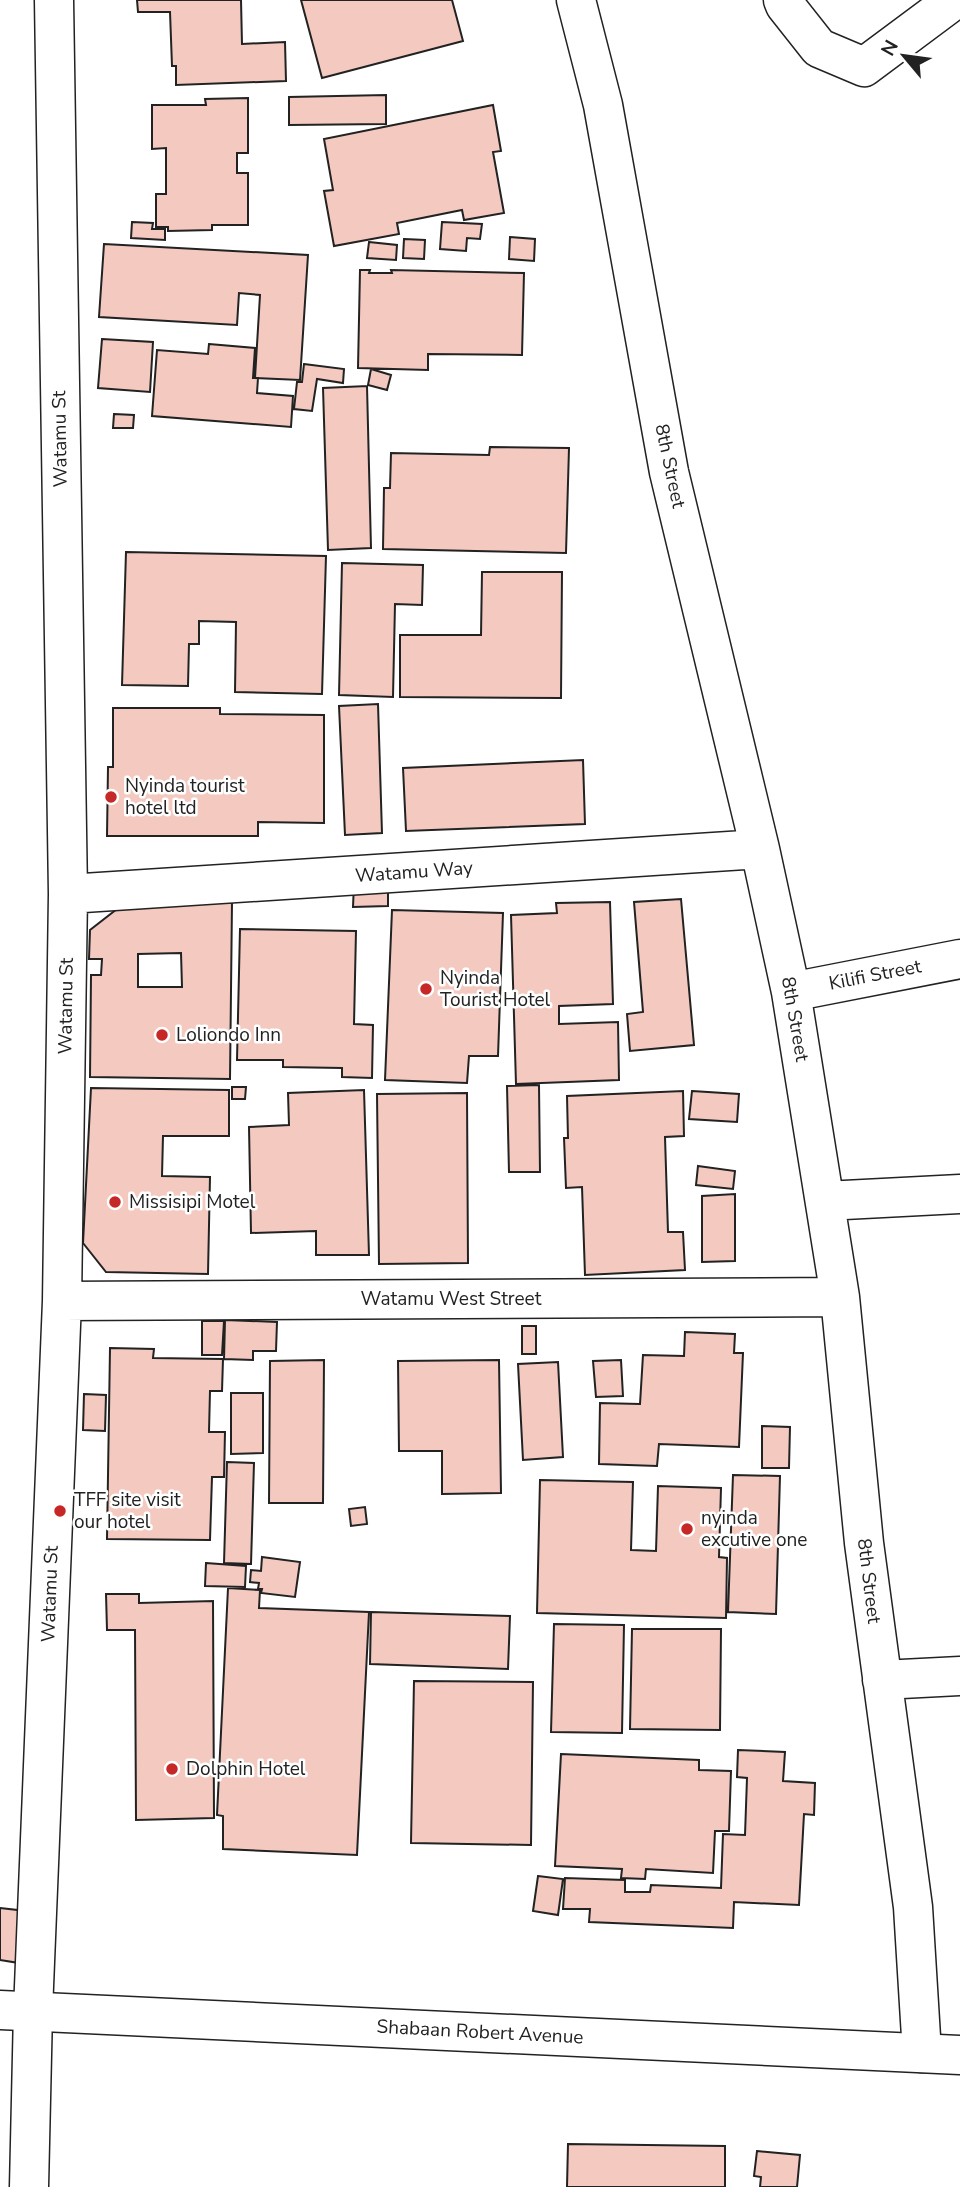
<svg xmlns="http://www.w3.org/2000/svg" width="960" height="2187" font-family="'Nunito Sans',sans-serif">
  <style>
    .building { fill: #f3c9c0; stroke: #222; stroke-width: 2; fill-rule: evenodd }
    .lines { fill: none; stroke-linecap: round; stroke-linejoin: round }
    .minor-casing { stroke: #222; stroke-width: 41 }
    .major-casing { stroke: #222; stroke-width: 41 }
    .minor { stroke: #fff; stroke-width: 38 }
    .major { stroke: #fff; stroke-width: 38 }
    .poi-dot { fill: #c62828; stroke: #fff; stroke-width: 2.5 }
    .labels { text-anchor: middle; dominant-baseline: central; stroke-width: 5; stroke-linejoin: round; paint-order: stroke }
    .street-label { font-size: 19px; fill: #222; stroke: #fff }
    .poi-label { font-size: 19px; fill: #222; stroke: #fff; text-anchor: start }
  </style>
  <rect width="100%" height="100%" fill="#fff"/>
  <path class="building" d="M137,0H241L242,44L285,42L286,81L176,85V66H172L170,12H138Z
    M301,0H452L463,41L322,78Z
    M386,95V124L289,125V97Z
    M248,98V153H237V173H248V225H212V230L168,231V227H156V194H166V148L152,149V105H206L205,99Z
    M493,105L501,151L493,152L504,213L464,220L462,210L397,223L399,234L334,246L324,191L333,190L324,139Z
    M132,222L153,223L152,229H165V240L131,238Z
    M442,222L482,224L480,239L467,238L466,251L440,249Z
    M510,237L535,239L534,261L509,259Z
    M404,239L425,240L424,259L403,258Z
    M369,242L397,245L396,260L367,258Z
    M104,244L308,255L300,380L255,378L260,295L239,293L237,325L99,317Z
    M360,270H370L369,273H392L391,270L524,273L522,355L428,354V370L358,368Z
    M102,339L153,342L150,392L98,388Z
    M209,344L255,348L253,378H258L257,393L293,396L291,427L152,416L157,350L208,354Z
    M304,364L344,369L343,383L317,379L312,411L294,409L297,382H302Z
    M371,369L391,375L387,390L368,385Z
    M367,386L371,548L328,550L323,388Z
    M114,414L134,415L133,428H113Z
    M490,447L569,448L566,553L383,549L384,488H390L391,453L489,455Z
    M126,552L326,556L322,694L235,692L236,622L199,621V644H189L188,686L122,685Z
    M342,563L423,565L422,605L395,604L393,697L339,695Z
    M482,572H562L561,698L400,697V635H481Z
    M378,704L382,833L345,835L339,706Z
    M113,708H220V714L324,715V823L258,822V836H107L108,767H113Z
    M583,760L585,824L406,831L403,768Z
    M388,882V906L353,907L354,883Z
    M681,899L694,1045L630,1051L627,1014L643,1012L634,902Z
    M126,902H232L230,1079L90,1077L91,975H101L102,959H89L90,930ZM181,953L182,987H138V954Z
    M610,902L613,1004L559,1006V1024L618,1022L619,1080L516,1084L511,915L557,913L556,903Z
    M392,910L503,913L498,1056H469L467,1083L385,1080Z
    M240,929L356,931L354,1024L373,1025L372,1078L342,1077V1068L283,1067V1060H237Z
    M539,1085L540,1172H509L507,1086Z
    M232,1087H246L245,1099H232Z
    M91,1088L229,1090V1136H163L162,1176L210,1177L208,1274L106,1272L83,1243Z
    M364,1090L369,1255H316V1231L251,1233L249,1127L289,1125L288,1093Z
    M683,1091L684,1136L665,1137L668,1232H683L685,1270L585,1275L582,1187L566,1188L564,1138H568L567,1096Z
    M692,1091L739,1094L737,1122L689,1119Z
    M467,1093L468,1263L379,1264L377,1094Z
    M698,1166L735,1171L733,1189L696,1185Z
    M735,1194V1261L702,1262V1196Z
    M225,1320L277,1322L276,1351H253V1360L224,1359Z
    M202,1321H224L222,1355H202Z
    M522,1326H536V1354H522Z
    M685,1332L735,1334L734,1353H743L739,1447L659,1444L657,1466L599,1464L600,1403L640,1404L643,1355L684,1356Z
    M110,1348L154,1349L153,1358L223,1359L222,1391H210L209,1432H225L224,1477H212L210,1540L107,1539Z
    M324,1360L323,1503H269L270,1361Z
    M499,1360L501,1493L442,1494V1451H399L398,1361Z
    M621,1360L623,1396L596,1397L593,1361Z
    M558,1362L563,1457L523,1460L518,1364Z
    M231,1393H263V1453L231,1454Z
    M84,1394L106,1395L105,1431L83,1430Z
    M762,1426L790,1427L789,1468H762Z
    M227,1462L254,1463L251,1564L224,1563Z
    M733,1475L780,1476L776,1614L728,1612Z
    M540,1480L633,1482L631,1550L656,1551L658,1486L721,1488L719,1557L727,1558L726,1618L537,1613Z
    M365,1507L367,1524L351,1526L349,1509Z
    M262,1557L300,1562L295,1597L261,1593L262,1589H258L259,1583L250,1582L251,1570L261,1571Z
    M206,1563L246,1566L245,1587L205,1586Z
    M228,1588L260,1590L259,1608L369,1612L357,1855L223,1849V1816L217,1815Z
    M106,1594H139V1603L213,1601L214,1818L136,1820L135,1630H107Z
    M371,1612L510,1616L508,1669L370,1664Z
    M554,1624L624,1625L622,1733L551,1732Z
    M632,1629H721L720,1730L630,1729Z
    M414,1681L533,1682L531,1845L411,1843Z
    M738,1750L785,1752L783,1781L815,1783L814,1815L804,1814L799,1905L734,1902L733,1928L589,1922L590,1909H563L565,1878L625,1880V1892H650L651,1885L721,1888L723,1834L745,1835L747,1778L737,1777Z
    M561,1754L699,1760V1770L731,1771L729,1831H715L713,1873L646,1869L645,1879L621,1878L622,1869L555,1866Z
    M538,1876L563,1879L558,1915L533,1911Z
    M0,1908L26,1911L19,1963L0,1960Z
    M568,2144L725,2146V2187H567Z
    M757,2151L800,2155L797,2187H760L761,2177L754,2176Z"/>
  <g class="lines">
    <g class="minor-casing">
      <path id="minor" d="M576,0L603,105L669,472L760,849L791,992L840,1297L864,1543L913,1907L922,2053
        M783,0L785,5L819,48L864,67L954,0
        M68,894L760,849
        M791,992L960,959
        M825,1201L960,1194
        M62,1301L840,1297
        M882,1680L960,1676
        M29,2187L33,2011L62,1301L68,894L54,0"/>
    </g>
    <g class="major-casing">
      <path id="major" d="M0,2010L960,2055"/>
    </g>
    <use href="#minor" class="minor"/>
    <use href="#major" class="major"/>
  </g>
  <g class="poi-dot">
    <circle cx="111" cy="797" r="7"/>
    <circle cx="426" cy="989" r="7"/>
    <circle cx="162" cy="1035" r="7"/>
    <circle cx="115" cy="1202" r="7"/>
    <circle cx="60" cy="1511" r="7"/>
    <circle cx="687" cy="1529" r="7"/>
    <circle cx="172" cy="1769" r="7"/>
  </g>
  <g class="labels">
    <g class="street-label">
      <text transform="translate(60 439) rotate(-91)">Watamu St</text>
      <text transform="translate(670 466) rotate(78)">8th Street</text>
      <text transform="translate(414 872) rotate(-4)">Watamu Way</text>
      <text transform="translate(875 975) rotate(-11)">Kilifi Street</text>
      <text transform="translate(66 1006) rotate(-89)">Watamu St</text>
      <text transform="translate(795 1019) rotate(80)">8th Street</text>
      <text x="451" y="1299">Watamu West Street</text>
      <text transform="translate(869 1581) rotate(83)">8th Street</text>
      <text transform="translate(50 1594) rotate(-88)">Watamu St</text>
      <text transform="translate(480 2032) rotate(3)">Shabaan Robert Avenue</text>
    </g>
    <g class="poi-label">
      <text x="125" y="786">Nyinda tourist<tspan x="125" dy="22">hotel ltd</tspan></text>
      <text x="440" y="978">Nyinda<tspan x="440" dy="22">Tourist Hotel</tspan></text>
      <text x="176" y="1035">Loliondo Inn</text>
      <text x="129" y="1202">Missisipi Motel</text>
      <text x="74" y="1500">TFF site visit<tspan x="74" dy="22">our hotel</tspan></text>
      <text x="701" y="1518">nyinda<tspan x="701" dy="22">excutive one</tspan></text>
      <text x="186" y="1769">Dolphin Hotel</text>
    </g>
  </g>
  <g transform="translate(904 56) rotate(299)" stroke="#ffffff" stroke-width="5" paint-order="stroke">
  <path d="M0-5L12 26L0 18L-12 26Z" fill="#222222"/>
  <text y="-10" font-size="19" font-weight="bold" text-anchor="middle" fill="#222222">N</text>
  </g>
</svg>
